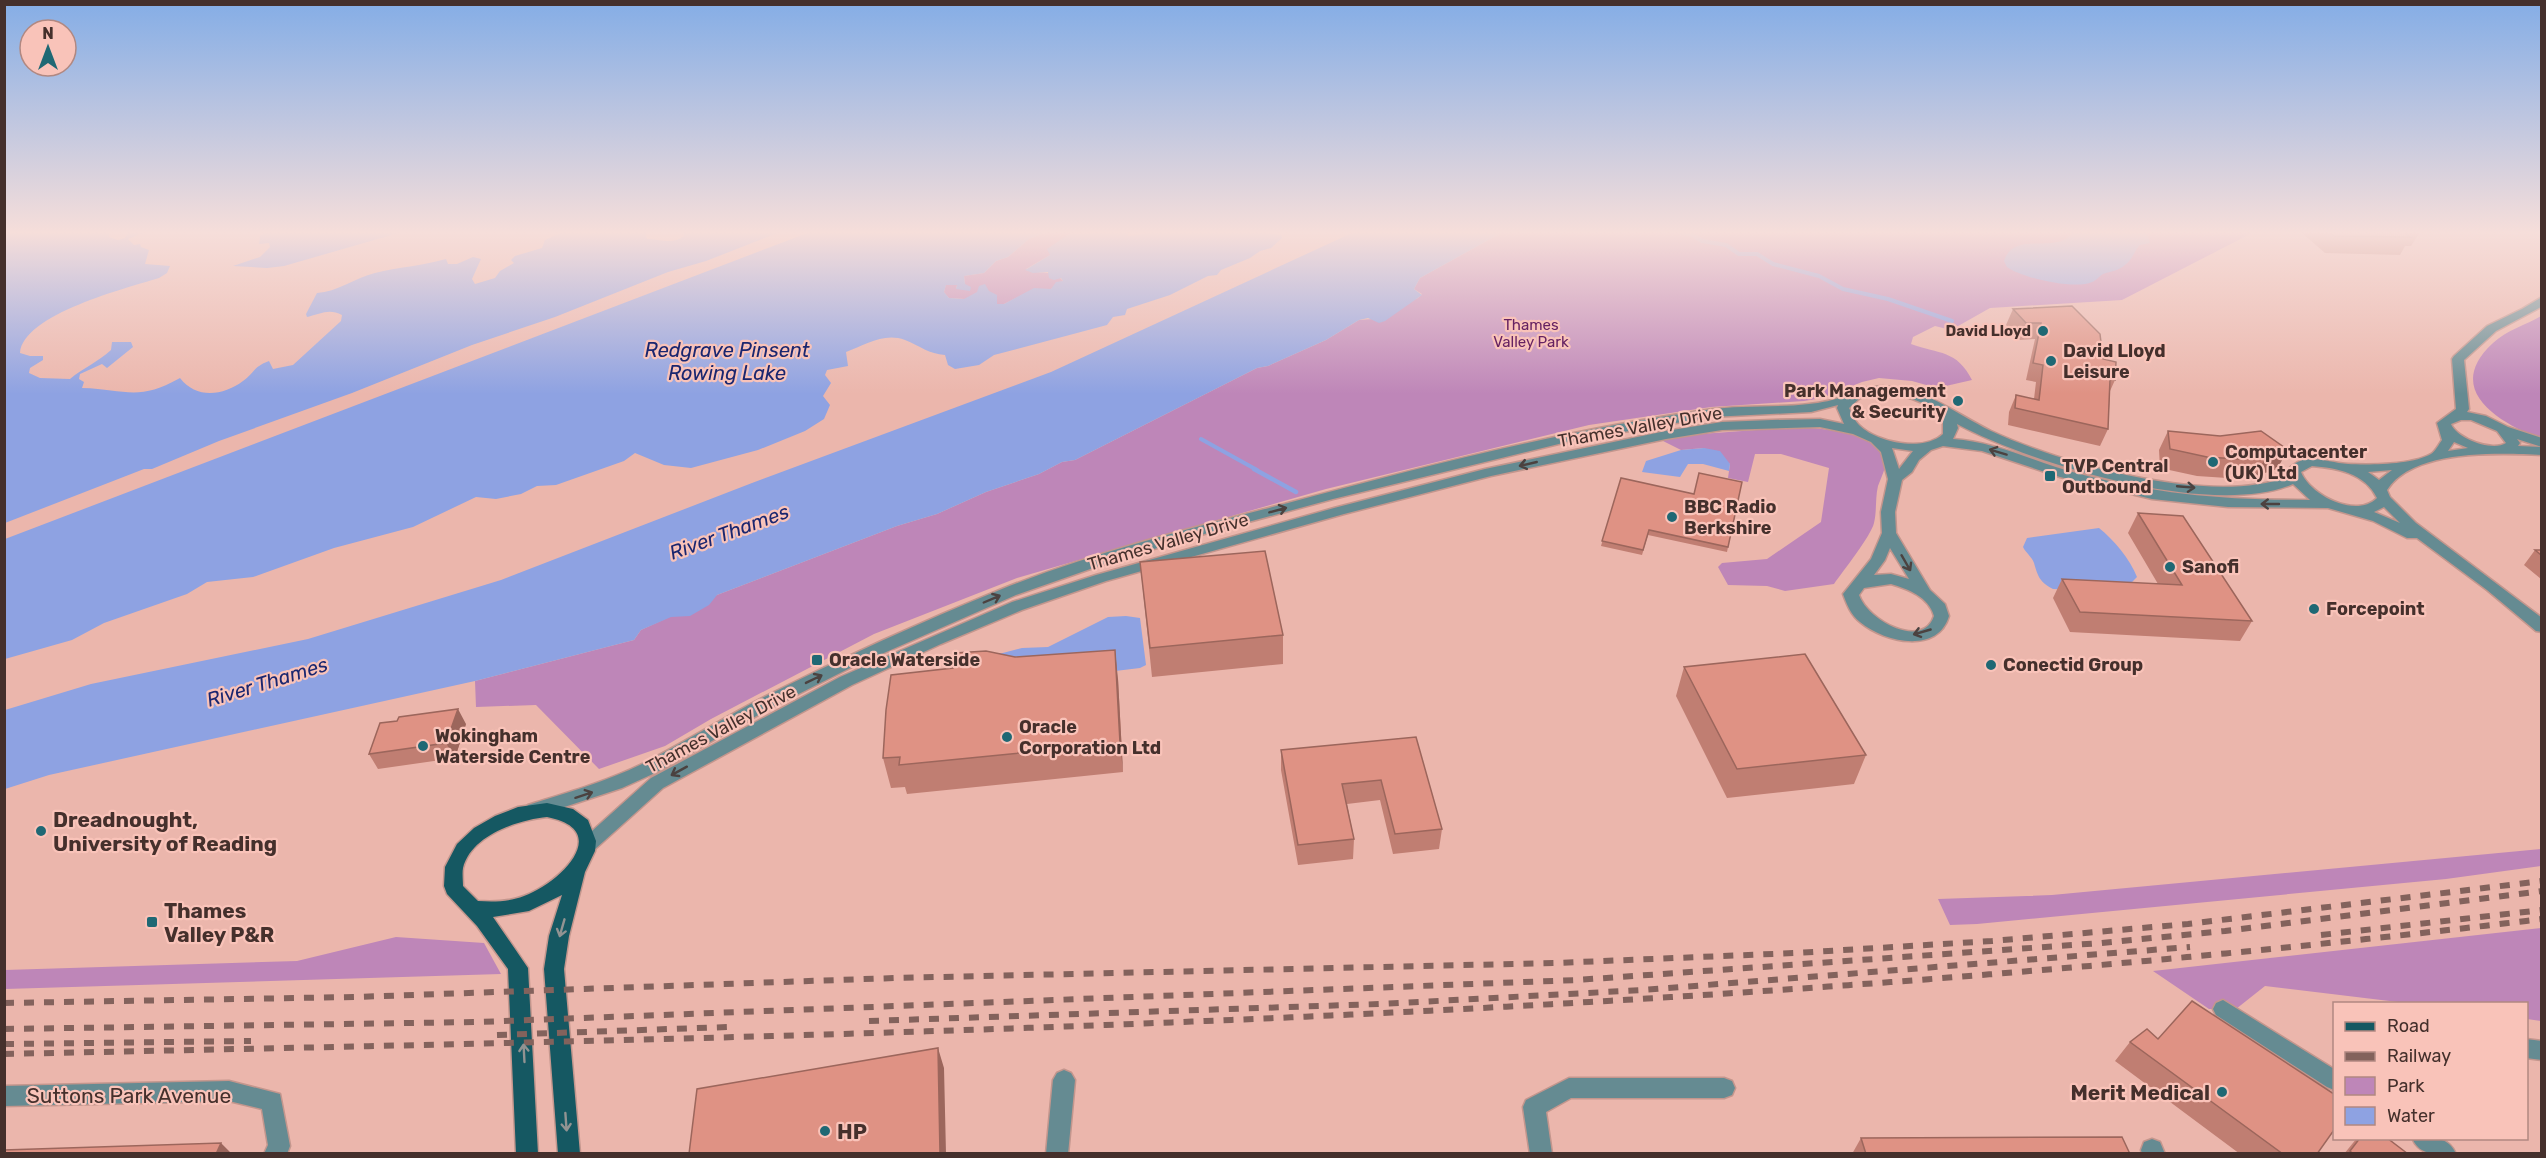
<svg xmlns="http://www.w3.org/2000/svg" width="2546" height="1158" font-family="Rubik,sans-serif">
  <style>
    .green { fill: #be86b8 }
    .water { fill: #8ea2e2 }
    .lines { fill: none; stroke-linecap: round; stroke-linejoin: round }
    .stream-far1 { stroke: #8ea2e2; stroke-width: 4 }
    .stream { stroke: #8ea2e2; stroke-width: 4.5 }
    .minor-casing { stroke: #c3968d; stroke-width: 3 }
    .major-casing { stroke: #c3968d; stroke-width: 3 }
    .minor { fill: #658b92; fill-rule: evenodd }
    .major { fill: #155862; fill-rule: evenodd }
    .rail { stroke: #83625c; stroke-width: 6; stroke-dasharray: 10 10; stroke-linecap: butt }
    .wall { fill: #c07e72 }
    .shaded-wall { fill: #9c665c }
    .building { fill: #df9284; stroke: #9c665c; stroke-width: 1.5 }
    .oneway { stroke: #4b4240 }
    .oneway2 { stroke: #929392 }
    .poi-dot { fill: #1f6874; stroke: #f9c3b9; stroke-width: 2 }
    .labels { text-anchor: middle; dominant-baseline: central; stroke-width: 4.5; stroke-linejoin: round; paint-order: stroke }
    .far-park-label { font-size: 15px; fill: #662262; stroke: #f9c3b9 }
    .far-poi-label { font-size: 15px; font-weight: bold; fill: #45302c; stroke: #f9c3b9; text-anchor: end }
    .poi-label { font-size: 18px; font-weight: bold; fill: #45302c; stroke: #f9c3b9; text-anchor: start }
    .street-label { font-size: 18px; fill: #45302c; stroke: #f9c3b9 }
    .water-label { font-size: 20px; font-style: italic; fill: #1a266f; stroke: #f9c3b9 }
    .near-poi-label { font-size: 21px; font-weight: bold; fill: #45302c; stroke: #f9c3b9; text-anchor: start }
    .near-street-label { font-size: 21px; fill: #45302c; stroke: #f9c3b9 }
  </style>
  <rect width="100%" height="100%" fill="#ebb6ac"/>
  <path class="green" d="M1047,232H1087L1069,234L1050,255L1026,269C1039,276 1052,268 1063,281L1051,289H1034L1004,304H996L978,292L965,299L949,298L944,292L946,284L957,285L956,289L965,284L964,276L984,273L996,261L1008,257L1029,239Z
    M1503,232H2254L2122,300L1990,308L1951,330L1935,326L1913,337L1911,344C1939,354 1957,350 1972,380L1937,388L1912,381L1879,378L1862,382L1822,398L1804,401L1711,407L1589,425L1326,489L1127,546L1017,578L874,634L711,719L665,746L599,769L536,705L476,707L475,681L634,640L641,630L717,595L897,526L937,514L986,492L1039,474L1062,462L1075,460L1257,368L1268,366L1326,340L1359,320L1373,319L1418,298L1422,294L1414,289L1420,278Z
    M2541,316V439C2500,423 2442,390 2493,343C2507,330 2526,325 2541,316Z
    M1796,427C1816,428 1885,432 1886,460C1886,468 1881,478 1878,486C1875,498 1877,511 1874,523C1871,536 1843,571 1834,584L1785,591L1767,586L1728,585L1718,567L1722,563L1767,559L1821,522L1829,468L1781,454H1755L1748,482L1728,478L1730,464L1704,448L1681,450L1661,440L1701,434Z
    M2541,849V866L2446,879L1977,924L1950,925L1938,899L2052,895Z
    M2541,928V1021L2527,1019L2526,1004L2406,1003L2265,986L2236,1009H2209L2153,971Z
    M396,937L484,943L501,974L5,989V970L297,961Z"/>
  <path class="water" d="M5,232H109V237L118,240L125,238L129,232H145L128,239L134,245L140,244L141,247L149,250L145,264L170,266L167,273L159,278C127,288 23,314 20,353L30,356H43V360L30,368L29,373L40,378L70,379C83,368 98,362 111,350L112,342H131L133,347L107,368L102,364L80,374L79,379L84,382L82,388C125,389 138,402 180,378C196,399 223,396 243,381C255,372 253,367 269,361L273,369L293,365L341,321L342,315C329,308 320,314 307,317L306,314L317,293C337,292 355,278 375,273C398,267 422,266 446,259L448,264H457L473,257L481,259L472,279L475,284L495,278L500,271L514,263L511,260L515,256L542,248L545,240L563,232H645L647,239C661,239 672,245 684,236V232H780L706,261L668,272L555,317L472,345L352,393L219,441L152,469H144L5,523Z
    M266,232H402L284,266L267,268L233,266L260,257L270,247L269,243L259,244L260,236Z
    M810,232H1047L1029,239L1008,257L996,261L984,273L964,276L965,284L971,287L970,291L956,289L957,285H946L944,292L949,298L964,299L977,292L979,286L985,284L989,291L997,295V304H1004L1034,288L1051,289L1056,282L1063,281L1061,278L1054,280L1049,278L1048,272L1033,273L1025,270L1050,255L1047,249L1069,234L1128,232V236C1137,236 1146,232 1155,232C1196,230 1240,229 1281,235L1282,238L1271,248L1260,251L1250,258L1221,270L1217,275L1208,276L1170,295L1127,309L1125,315L1113,317L1107,325L994,355L979,365L955,369L948,365L945,355C929,354 920,346 905,340C884,332 865,345 846,352L848,366L827,370L825,375L831,383L823,396L830,405L824,419L805,431L758,450L691,468L664,465L635,453L624,461L556,485L537,486L521,494L496,499L476,497L413,527L334,548L253,577L207,582L187,594L104,623L72,640L5,659V539Z
    M1354,232H1503L1420,278L1414,289L1422,295L1385,321L1379,323L1368,318L1359,320L1326,340L1268,366L1257,368L1075,460L1062,462L1039,474L986,492L937,514L897,526L717,595L709,605L690,616L671,617L641,630L634,640L475,681L49,775L5,789V710L91,684L308,639L501,580L752,483L1051,372Z
    M2073,232H2146L2150,243L2140,245C2134,251 2133,259 2125,265C2118,271 2111,271 2103,274C2099,276 2096,281 2092,282C2075,290 2022,278 2007,267L2004,261C2014,229 2057,256 2073,232Z
    M1704,448L1720,451L1730,464L1729,471L1703,464H1688L1680,477L1642,472L1646,461L1681,450Z
    M2099,528C2114,540 2130,559 2137,577L2132,582L2134,592L2053,589C2040,582 2038,577 2034,563C2032,557 2026,553 2023,547L2027,538Z
    M1126,616L1140,618L1146,665L1140,668L1057,678L972,661L1022,648L1048,647L1108,617Z"/>
  <g class="lines">
    <path class="stream-far1" d="M1680,232L1693,235L1702,241L1726,245L1739,254H1757L1773,264L1819,276L1843,289L1888,299L1952,321
      M1201,439L1257,470"/>
    <path class="stream" d="M1254,469L1296,492"/>
    <g class="minor-casing">
      <path id="minor" d="M2542,297L2541,307L2496,331L2464,360L2469,409L2467,412L2486,416L2508,427L2542,438V447L2517,439L2520,443L2518,446L2542,447V455C2499,453 2413,449 2387,490L2390,497L2416,523L2542,618V632L2536,631L2487,590L2417,538H2407L2373,521L2328,508L2228,507L2152,499L2060,477L1982,451L1943,446L1931,450L1919,460L1912,472L1902,480L1895,512L1896,533L1930,590L1945,604L1949,616C1938,654 1885,643 1860,622C1851,615 1847,605 1843,594L1871,559L1882,533L1881,512L1888,479L1881,452L1871,442L1853,434L1820,427L1722,430L1666,439L1491,476L1344,514L1106,581L1022,610L941,644L852,685L663,788L594,850L588,852L582,850L579,845L582,840L651,778L840,677L1012,602L1096,575L1334,508L1485,469L1666,431L1722,422L1772,420L1820,419L1844,424L1837,408L1838,405L1811,412L1711,417L1571,441L1333,499L1186,539L1096,567L1016,595L852,667L769,709L655,773L622,788L534,817L528,815L525,810L528,805C566,793 605,782 642,764C683,743 723,718 764,697C842,658 921,622 1002,589C1094,552 1192,528 1288,503C1425,466 1565,430 1706,410C1740,405 1775,408 1809,404C1820,403 1835,400 1845,396C1854,392 1861,388 1871,387C1917,381 1952,412 1991,431C2062,464 2214,507 2289,476L2287,471C2304,450 2326,463 2348,464C2369,465 2412,465 2431,454C2435,452 2439,444 2442,440L2437,423L2456,409L2452,359L2454,356L2487,326L2522,309ZM1873,394C1899,394 1927,398 1943,421V434C1924,452 1877,443 1859,425C1854,420 1852,414 1849,408L1860,398ZM2471,420L2497,431L2506,443C2493,452 2457,439 2451,424L2461,420ZM1957,424C2032,464 2212,519 2293,484L2310,500C2228,500 2160,495 2080,474C2037,463 1997,442 1953,439L1958,428ZM2454,442L2468,448L2448,451ZM1892,448L1913,451L1899,469ZM2312,466C2337,468 2365,473 2377,498C2356,519 2310,495 2301,472ZM2392,470L2379,480L2368,472ZM2384,507L2400,523L2374,512ZM1890,548L1909,579L1891,574L1874,575L1885,560ZM1891,584C1908,589 1929,597 1934,616C1923,650 1868,621 1859,595L1864,588Z
        M2223,1000L2334,1069V1090L2327,1087L2216,1015L2213,1009L2216,1003Z
        M2526,1039L2542,1041V1060L2526,1058Z
        M1064,1070L1071,1073L1075,1080L1068,1154H1046L1053,1080L1057,1073Z
        M1569,1078H1724L1732,1081L1735,1088L1732,1095L1724,1098H1571L1546,1112L1552,1154H1530L1523,1107L1526,1100Z
        M229,1081L280,1094L290,1146L287,1154H264L268,1145L262,1109L229,1101L4,1106V1086Z
        M2412,1138C2430,1138 2448,1135 2456,1154C2438,1154 2420,1157 2412,1138Z
        M2152,1139L2160,1142L2165,1154H2142L2141,1150L2144,1142Z"/>
    </g>
    <g class="major-casing">
      <path id="major" d="M547,803L573,809L588,820L596,841L595,851L585,872L569,936L564,969L580,1154H558L544,969L549,936L562,895L529,911L493,917L528,968L538,1154H516L508,969L477,926L447,894L444,886L445,867L457,844L474,828L495,816L518,807ZM547,817C614,830 560,883 524,896C509,902 493,902 478,901L463,886C463,881 462,873 463,868C471,835 518,820 547,817Z"/>
    </g>
    <use href="#minor" class="minor"/>
    <use href="#major" class="major"/>
    <path class="rail" d="M2321,935L2542,910
      M4,1003L355,997L895,978L1555,963L1795,953L1992,941L2188,924L2542,881
      M869,1021L1380,1004L1643,990L2190,947
      M4,1029L478,1022L1577,980L2101,943L2225,931L2542,891
      M497,1035L728,1027
      M4,1044L251,1041
      M4,1054C851,1036 1701,1021 2542,919"/>
  </g>
  <path class="wall" d="M2301,232H2420L2411,246H2405L2400,255L2325,253Z
    M2072,306L2115,380L2110,391L2108,429L2100,446L2008,425L2009,412L2016,395L2034,399L2036,382L2026,380L2035,339L2020,340L2006,325L2013,309Z
    M2168,431L2220,436L2261,431L2277,469L2255,476L2227,478L2197,476L2160,468L2159,450Z
    M1621,478L1728,547L1727,552L1648,535L1642,555L1601,546Z
    M2138,513L2252,621L2240,641L2070,632L2053,598L2062,579L2158,584L2128,533Z
    M2535,550H2541V579L2524,565Z
    M1140,562L1283,635V664L1152,677Z
    M1684,667L1866,755L1854,784L1727,798L1676,696Z
    M1118,679L1123,772L907,794L905,787L891,788L883,758Z
    M466,724L455,758L378,769L369,754Z
    M1416,737L1442,829L1439,849L1393,854L1380,800L1347,804L1354,839L1353,859L1298,865L1281,770V750Z
    M2158,1039L2317,1154H2240L2115,1061L2130,1042Z
    M1861,1138L2130,1154H1852Z
    M2357,1138H2387L2408,1154H2344Z"/>
  <path class="shaded-wall" d="M2288,450L2277,469L2255,476L2266,457Z
    M1115,650L1118,679L1123,772L1120,743Z
    M458,709L466,724L455,758L446,743Z
    M938,1048L944,1068L946,1154H940Z
    M221,1143L232,1154H216Z"/>
  <path class="building" d="M2330,232H2403L2410,237L2334,236Z
    M2072,306L2100,334L2103,359L2116,362L2115,380L2110,379L2108,429L2015,408L2016,395L2039,400L2043,365L2033,363L2041,323H2026L2013,309Z
    M2168,431L2220,436L2261,431L2288,450L2266,457L2238,459L2207,457L2170,449Z
    M1699,473L1742,482L1728,547L1649,530L1643,550L1602,541L1621,478L1694,494Z
    M2138,513L2183,516L2252,621L2080,612L2062,579L2182,585Z
    M2535,550H2541V555Z
    M1265,551L1283,635L1150,648L1140,562Z
    M1115,650L1120,743L899,765L900,757L883,758L886,710L891,675L953,668L955,653L986,651L1015,657Z
    M1805,654L1866,755L1737,769L1684,667Z
    M458,709L446,743L369,754L380,723L397,721L399,717Z
    M1416,737L1442,829L1395,834L1381,780L1342,784L1354,839L1298,845L1281,750Z
    M2192,1001L2334,1094V1130L2317,1154H2283L2130,1042L2147,1029L2158,1039Z
    M938,1048L940,1154H689L697,1089Z
    M2122,1137L2130,1154H1866L1861,1138Z
    M2360,1138H2387L2408,1154H2353L2350,1151Z
    M221,1143L216,1154H4V1150Z"/>
  <defs><path id="oneway-shaft" d="M-6 0H5M1.5-3L5.5 0L1.5 3" fill="none" stroke-width="1.6" stroke-linecap="round" stroke-linejoin="round" transform="scale(1.5)"/></defs>
  <g class="oneway">
    <use href="#oneway-shaft" transform="translate(1998 452) rotate(-163)"/>
    <use href="#oneway-shaft" transform="translate(1528 464) rotate(167)"/>
    <use href="#oneway-shaft" transform="translate(2186 487) rotate(5)"/>
    <use href="#oneway-shaft" transform="translate(2270 504) rotate(180)"/>
    <use href="#oneway-shaft" transform="translate(1278 510) rotate(-15)"/>
    <use href="#oneway-shaft" transform="translate(1906 563) rotate(60)"/>
    <use href="#oneway-shaft" transform="translate(992 599) rotate(-23)"/>
    <use href="#oneway-shaft" transform="translate(1922 632) rotate(164)"/>
    <use href="#oneway-shaft" transform="translate(814 679) rotate(-26)"/>
    <use href="#oneway-shaft" transform="translate(679 771) rotate(151)"/>
    <use href="#oneway-shaft" transform="translate(584 795) rotate(-18)"/>
  </g>
  <g class="oneway2">
    <use href="#oneway-shaft" transform="translate(562 928) rotate(106)"/>
    <use href="#oneway-shaft" transform="translate(524 1053) rotate(-93)"/>
    <use href="#oneway-shaft" transform="translate(566 1122) rotate(86)"/>
  </g>
  <linearGradient id="sky" x2="0" y2="1"><stop stop-color="#84ade6"/><stop offset="0.59" stop-color="#f6deda"/><stop offset="1" stop-color="#f6deda" stop-opacity="0"/></linearGradient>
  <rect width="2546" height="394" fill="url(#sky)"/>
  <g class="poi-dot">
    <circle cx="2043" cy="331" r="6"/>
    <circle cx="2051" cy="361" r="6"/>
    <circle cx="1958" cy="401" r="6"/>
    <circle cx="2213" cy="462" r="6"/>
    <rect x="2044" y="470" width="12" height="12" rx="3"/>
    <circle cx="1672" cy="517" r="6"/>
    <circle cx="2170" cy="567" r="6"/>
    <circle cx="2314" cy="609" r="6"/>
    <rect x="811" y="654" width="12" height="12" rx="3"/>
    <circle cx="1991" cy="665" r="6"/>
    <circle cx="1007" cy="737" r="6"/>
    <circle cx="423" cy="746" r="6"/>
    <circle cx="41" cy="831" r="6"/>
    <rect x="146" y="916" width="12" height="12" rx="3"/>
    <circle cx="2222" cy="1092" r="6"/>
    <circle cx="825" cy="1131" r="6"/>
  </g>
  <g class="labels">
    <g class="far-park-label">
      <text x="1531" y="325">Thames<tspan x="1531" dy="17">Valley Park</tspan></text>
    </g>
    <g class="far-poi-label">
      <text x="2031" y="331">David Lloyd</text>
    </g>
    <g class="poi-label">
      <text x="2063" y="351">David Lloyd<tspan x="2063" dy="21">Leisure</tspan></text>
      <text x="1946" y="391" text-anchor="end">Park Management<tspan x="1946" dy="21">&amp; Security</tspan></text>
      <text x="2225" y="452">Computacenter<tspan x="2225" dy="21">(UK) Ltd</tspan></text>
      <text x="2062" y="466">TVP Central<tspan x="2062" dy="21">Outbound</tspan></text>
      <text x="1684" y="507">BBC Radio<tspan x="1684" dy="21">Berkshire</tspan></text>
      <text x="2182" y="567">Sanofi</text>
      <text x="2326" y="609">Forcepoint</text>
      <text x="829" y="660">Oracle Waterside</text>
      <text x="2003" y="665">Conectid Group</text>
      <text x="1019" y="727">Oracle<tspan x="1019" dy="21">Corporation Ltd</tspan></text>
      <text x="435" y="736">Wokingham<tspan x="435" dy="21">Waterside Centre</tspan></text>
    </g>
    <g class="street-label">
      <text transform="translate(1640 427) rotate(-10)">Thames Valley Drive</text>
      <text transform="translate(1168 542) rotate(-16)">Thames Valley Drive</text>
      <text transform="translate(721 729) rotate(-28)">Thames Valley Drive</text>
    </g>
    <g class="water-label">
      <text x="727" y="350">Redgrave Pinsent<tspan x="727" dy="23">Rowing Lake</tspan></text>
      <text transform="translate(729 532) rotate(-20)">River Thames</text>
      <text transform="translate(267 682) rotate(-17)">River Thames</text>
    </g>
    <g class="near-poi-label">
      <text x="53" y="819">Dreadnought,<tspan x="53" dy="24">University of Reading</tspan></text>
      <text x="164" y="910">Thames<tspan x="164" dy="24">Valley P&amp;R</tspan></text>
      <text x="2210" y="1092" text-anchor="end">Merit Medical</text>
      <text x="837" y="1131">HP</text>
    </g>
    <g class="near-street-label">
      <text x="129" y="1095">Suttons Park Avenue</text>
    </g>
  </g>
  <rect width="2546" height="1158" fill="none" stroke="#45302c" stroke-width="12"/>
  <rect x="2333" y="1002" width="195" height="138" fill="#f9c3b9" stroke="#b18881" stroke-width="1.5"/>
  <rect x="2345" y="1022" width="30" height="9" fill="#155862" stroke="#b18881" stroke-width="1.5"/>
  <text x="2387" y="1032" font-size="18" fill="#45302c">Road</text>
  <rect x="2345" y="1052" width="30" height="9" fill="#83625c" stroke="#b18881" stroke-width="1.5"/>
  <text x="2387" y="1062" font-size="18" fill="#45302c">Railway</text>
  <rect x="2345" y="1077" width="30" height="18" fill="#be86b8" stroke="#b18881" stroke-width="1.5"/>
  <text x="2387" y="1092" font-size="18" fill="#45302c">Park</text>
  <rect x="2345" y="1107" width="30" height="18" fill="#8ea2e2" stroke="#b18881" stroke-width="1.5"/>
  <text x="2387" y="1122" font-size="18" fill="#45302c">Water</text>
  <g transform="translate(48 48)"><circle r="28" fill="#f9c3b9" stroke="#b18881" stroke-width="1.5"/>
  <path d="M0-4.5L10 22L0 15L-10 22Z" fill="#1f6874"/>
  <text y="-9" font-size="16" font-weight="bold" text-anchor="middle" fill="#45302c">N</text>
  </g>
</svg>
